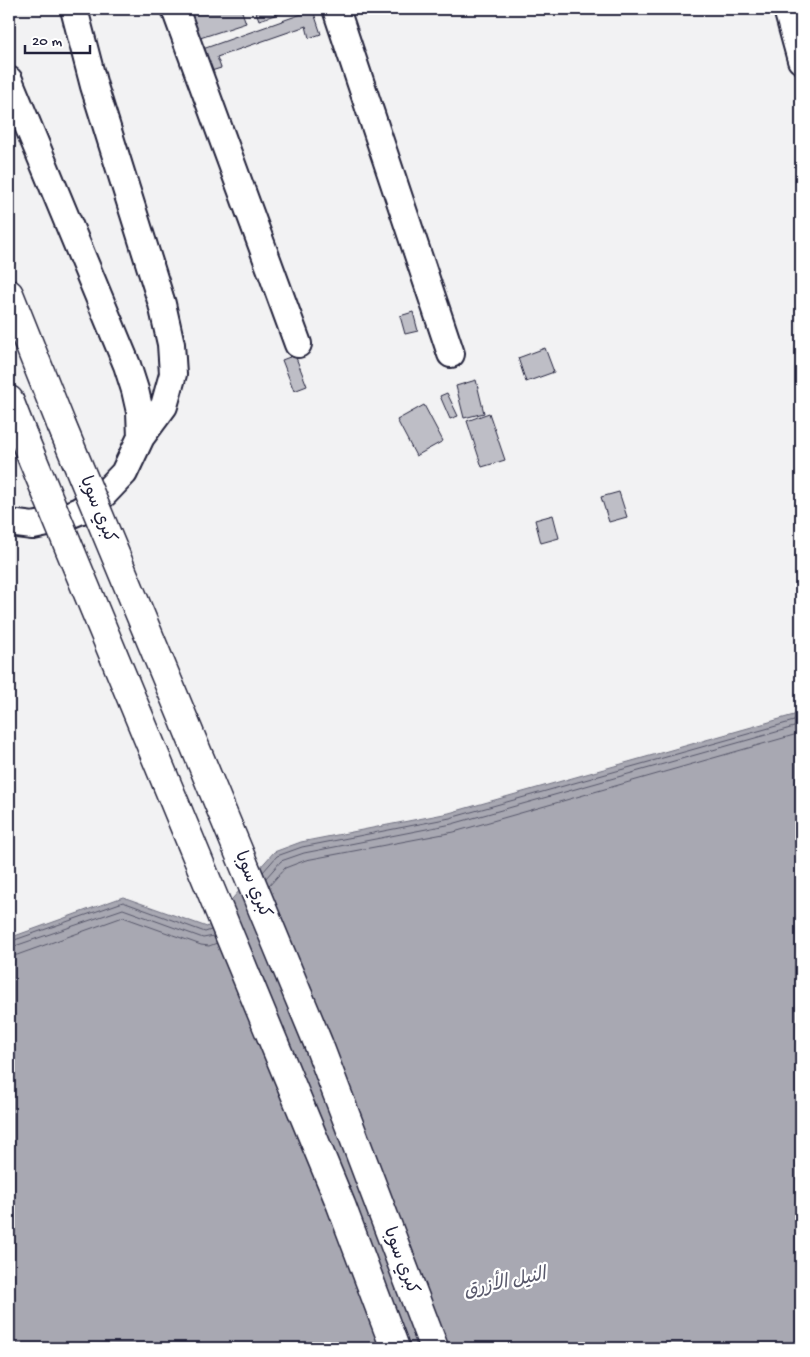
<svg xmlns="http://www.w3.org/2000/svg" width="810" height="1357" font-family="'Gochi Hand','Playpen Sans Arabic',sans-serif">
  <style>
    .water { fill: #a8a8b2; stroke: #727282 }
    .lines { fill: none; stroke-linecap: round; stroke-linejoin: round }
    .shore { stroke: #58586b; stroke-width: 1 }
    .building { fill: #bebec6; stroke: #22223b }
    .minor-casing { stroke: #22223b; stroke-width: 30 }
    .highway-casing { stroke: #22223b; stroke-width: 31 }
    .minor { stroke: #fff; stroke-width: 26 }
    .highway { stroke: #fff; stroke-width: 28 }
    .highway-bridge-casing { stroke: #22223b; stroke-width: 31; stroke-linecap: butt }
    .highway-bridge { stroke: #fff; stroke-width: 28 }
    .labels { text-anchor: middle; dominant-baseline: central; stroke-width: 4.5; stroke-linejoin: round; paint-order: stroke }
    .street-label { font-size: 18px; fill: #22223b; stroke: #fff }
    .water-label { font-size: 19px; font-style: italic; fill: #58586b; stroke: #fff }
  </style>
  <rect width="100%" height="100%" fill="#f2f2f3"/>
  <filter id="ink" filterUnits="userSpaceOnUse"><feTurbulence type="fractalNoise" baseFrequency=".02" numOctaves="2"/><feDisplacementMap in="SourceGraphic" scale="10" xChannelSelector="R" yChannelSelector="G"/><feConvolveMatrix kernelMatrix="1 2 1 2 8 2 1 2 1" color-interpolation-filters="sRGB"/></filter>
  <g filter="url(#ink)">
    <path class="water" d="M801,713V1348H9V938L123,897L207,927L274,852L301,842L449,813Z"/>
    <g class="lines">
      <path class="shore" d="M263,872L277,856L302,847L450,818L801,719
        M266,878L281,861L304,853L452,824L801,725
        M269,886L285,868L306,860L454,832L801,733
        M9,942L123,902L205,932L211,930
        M9,948L123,909L203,938L214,936
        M9,956L17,955L123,917L201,945L209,946L217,943"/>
    </g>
    <path class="building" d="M184,9H195L196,12L204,9H241L246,23L194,40Z
      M255,9H294L259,20Z
      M313,10L321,34L309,38L306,26L217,57L221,68L208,72L200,50Z
      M413,312L418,331L405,334L400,316Z
      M545,348L554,372L526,382L518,358Z
      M295,355L307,386L294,391L282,360Z
      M476,380L484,413L464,418L456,386Z
      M447,393L458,416L450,419L440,396Z
      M424,405L443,441L416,456L397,420Z
      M489,413L505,460L482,467L467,421Z
      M619,492L627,517L609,522L601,497Z
      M553,515L559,538L541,543L535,520Z"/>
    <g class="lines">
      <g class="minor-casing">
        <path id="minor" d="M74,9L94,86L162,304L171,344L173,374L164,406L141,437
          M175,9L298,344
          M336,9L451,354
          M787,9L801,60
          M9,80L127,365L135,390L140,412L141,437L124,473L104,494L79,511L52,522L33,526L9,523"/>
      </g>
      <g class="highway-casing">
        <path id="highway" d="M9,294L61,424
          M9,400L25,441"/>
      </g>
      <use href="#minor" class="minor"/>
      <use href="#highway" class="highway"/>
      <g class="highway-bridge-casing">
        <path id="highway-bridge" d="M61,424L318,1043L434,1348
          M25,441L341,1205L395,1348"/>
      </g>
      <use href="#highway-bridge" class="highway-bridge"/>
    </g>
  </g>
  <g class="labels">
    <g class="street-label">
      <text transform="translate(97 510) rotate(68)">كبري سوبا</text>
      <text transform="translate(252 885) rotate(68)">كبري سوبا</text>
      <text transform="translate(400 1261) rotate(69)">كبري سوبا</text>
    </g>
    <g class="water-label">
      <text transform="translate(505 1284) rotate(-12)">النيل الأزرق</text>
    </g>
  </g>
  <rect width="810" height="1357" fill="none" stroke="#fff" stroke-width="30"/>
  <rect x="15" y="15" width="780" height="1327" fill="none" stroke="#22223b" stroke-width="2" filter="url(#ink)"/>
  <path d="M25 45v8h65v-8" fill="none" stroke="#22223b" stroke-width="2.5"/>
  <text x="32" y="45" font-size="15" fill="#22223b" stroke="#ffffff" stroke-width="4" paint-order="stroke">20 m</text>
</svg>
